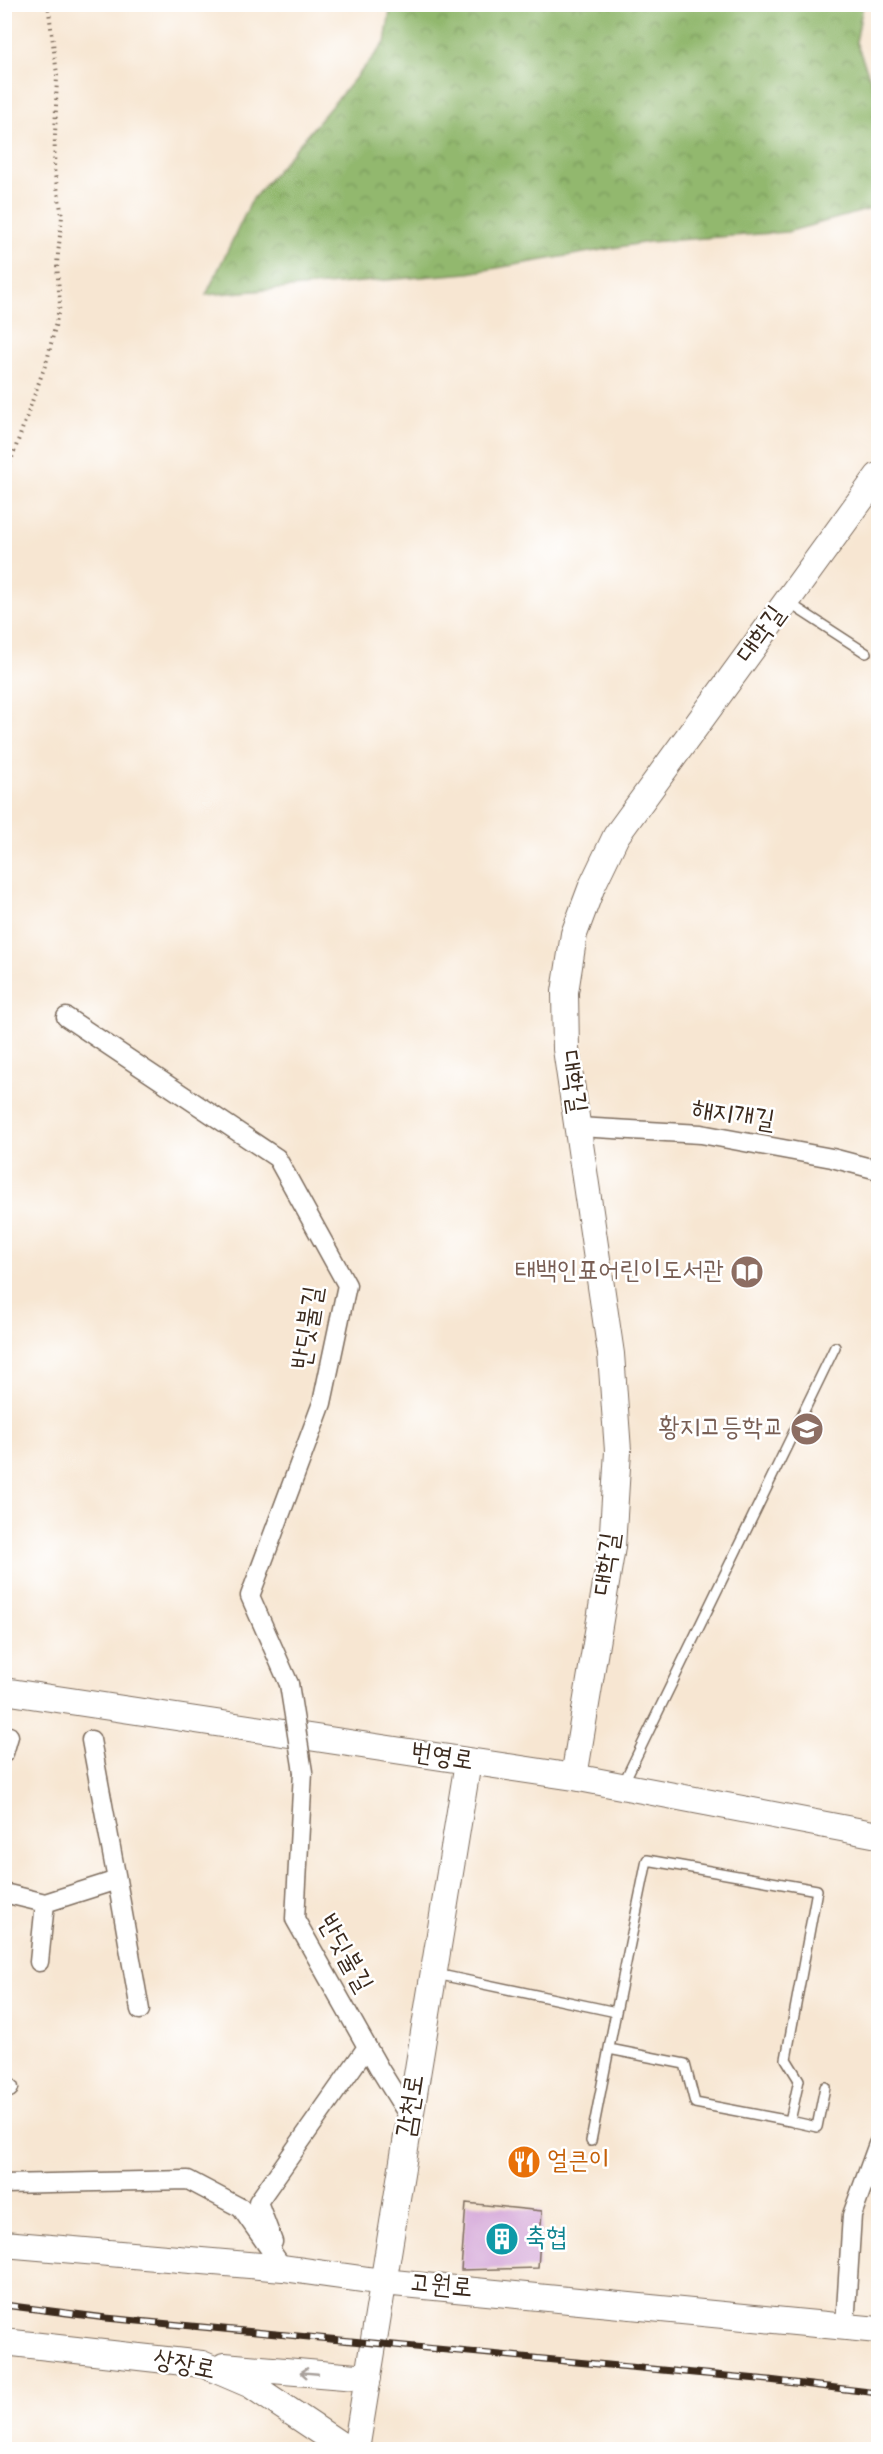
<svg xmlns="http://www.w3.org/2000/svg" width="883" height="2454" font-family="'Indie Flower','Poor Story',sans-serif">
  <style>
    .forest { fill: url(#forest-crowns); stroke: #667146; stroke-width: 1.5 }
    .building { fill: #d7acda }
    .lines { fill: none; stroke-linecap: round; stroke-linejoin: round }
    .lane-casing { stroke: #7d6c5d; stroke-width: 12 }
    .street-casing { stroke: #7d6c5d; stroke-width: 21 }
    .secondary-casing { stroke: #7d6c5d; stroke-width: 28 }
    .path { stroke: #7d6c5d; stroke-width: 4; stroke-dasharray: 1.5 4.5; stroke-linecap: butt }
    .lane { stroke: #fff; stroke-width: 9 }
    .street { stroke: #fff; stroke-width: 18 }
    .secondary { stroke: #fff; stroke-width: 26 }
    .rail-casing { stroke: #3b2a1e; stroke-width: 7 }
    .rail { stroke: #fff; stroke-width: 4.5; stroke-dasharray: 14; stroke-linecap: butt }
    .street-bridge-casing { stroke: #7d6c5d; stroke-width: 21; stroke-linecap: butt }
    .street-bridge { stroke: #fff; stroke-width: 18 }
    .oneway { stroke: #a79f9a }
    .labels { text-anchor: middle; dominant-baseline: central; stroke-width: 5; stroke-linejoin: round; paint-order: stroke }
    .street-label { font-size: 26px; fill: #3b2a1e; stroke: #fff }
    .education-label { font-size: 26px; fill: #785e54; stroke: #fff; text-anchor: end }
    .food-label { font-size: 26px; fill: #c56008; stroke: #fff; text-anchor: start }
    .culture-label { font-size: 26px; fill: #0d838f; stroke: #fff; text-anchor: start }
  </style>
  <defs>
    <pattern id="forest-crowns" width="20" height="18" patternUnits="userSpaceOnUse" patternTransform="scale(1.5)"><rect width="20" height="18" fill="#92b86e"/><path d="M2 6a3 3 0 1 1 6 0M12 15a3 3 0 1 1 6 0" fill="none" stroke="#78965a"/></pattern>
  </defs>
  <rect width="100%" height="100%" fill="#fff"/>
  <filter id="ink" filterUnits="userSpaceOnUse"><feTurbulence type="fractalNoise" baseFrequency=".0167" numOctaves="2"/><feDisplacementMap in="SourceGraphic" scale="12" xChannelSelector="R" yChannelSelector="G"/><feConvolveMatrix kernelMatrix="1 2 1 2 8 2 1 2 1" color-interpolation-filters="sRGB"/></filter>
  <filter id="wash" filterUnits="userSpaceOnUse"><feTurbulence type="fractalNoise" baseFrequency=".008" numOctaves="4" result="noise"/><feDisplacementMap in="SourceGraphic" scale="24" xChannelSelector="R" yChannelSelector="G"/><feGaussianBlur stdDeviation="1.35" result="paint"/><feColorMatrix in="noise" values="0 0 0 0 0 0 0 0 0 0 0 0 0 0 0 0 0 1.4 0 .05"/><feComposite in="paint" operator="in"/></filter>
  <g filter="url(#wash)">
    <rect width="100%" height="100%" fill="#f7e6d2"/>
    <path class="forest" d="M391,5H863L856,42L878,99V207L787,232L648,242L468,273L206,295L252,200L385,43Z"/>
    <g id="blocks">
      <path class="building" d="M466,2203L542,2211L538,2268L461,2270Z"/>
    </g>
  </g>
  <g filter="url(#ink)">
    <use href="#blocks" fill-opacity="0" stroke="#7d6c5d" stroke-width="1.5"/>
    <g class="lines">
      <g class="lane-casing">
        <path id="lane" d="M789,603L866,653
          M623,1784L835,1347
          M436,1974L616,2012L647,1860L817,1890L786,2059L799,2080L790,2121L695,2103L685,2064L609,2049
          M790,2121L817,2127L825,2087
          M591,2141L616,2012"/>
      </g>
      <g class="street-casing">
        <path id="street" d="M66,1017L277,1158L347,1285L322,1403L250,1596L289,1684
          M578,1127L701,1134L832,1158L878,1170
          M4,1753L9,1736
          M303,1772L295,1919L379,2068L410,2118
          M117,1880L140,2010
          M4,1893L45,1903L39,1962
          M45,1903L117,1880L91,1740
          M4,2087L9,2088
          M4,2184L188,2180L241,2208L283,2268
          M273,2242L258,2202L367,2047
          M845,2326L852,2215L878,2144"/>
      </g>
      <g class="secondary-casing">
        <path id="secondary" d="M4,1691L574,1777L878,1835
          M574,1777L612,1547L618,1451L611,1354L566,1049L565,992L574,934L592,886L616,836L878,476
          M4,2244L283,2268L383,2282L878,2330
          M4,2342L202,2364L251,2385L339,2444L341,2450
          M224,2366L368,2378
          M356,2450L468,1762"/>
      </g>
      <path class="path" d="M4,480L48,357L60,305L57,264L62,216L54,169L57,74L48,4"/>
      <use href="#lane" class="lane"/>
      <use href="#street" class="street"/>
      <use href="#secondary" class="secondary"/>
      <g class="rail-casing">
        <path id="rail" d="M4,2305L106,2318L769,2380L878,2393"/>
      </g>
      <use href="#rail" class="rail"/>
      <g class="street-bridge-casing">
        <path id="street-bridge" d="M289,1684L303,1772"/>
      </g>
      <use href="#street-bridge" class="street-bridge"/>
    </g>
    <defs><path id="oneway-shaft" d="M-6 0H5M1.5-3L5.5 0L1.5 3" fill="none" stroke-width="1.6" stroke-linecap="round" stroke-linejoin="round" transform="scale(1.5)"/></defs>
    <use class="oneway" href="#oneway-shaft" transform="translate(309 2373) rotate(-175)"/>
  </g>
  <defs>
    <g id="library-disc" transform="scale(1.725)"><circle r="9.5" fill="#8d6e63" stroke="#fff"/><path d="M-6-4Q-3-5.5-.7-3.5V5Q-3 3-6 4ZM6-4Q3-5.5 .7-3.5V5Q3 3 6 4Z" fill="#fff"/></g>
    <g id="school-disc" transform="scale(1.725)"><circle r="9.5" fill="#8d6e63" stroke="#fff"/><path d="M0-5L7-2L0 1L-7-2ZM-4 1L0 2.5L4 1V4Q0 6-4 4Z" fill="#fff"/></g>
    <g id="restaurant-disc" transform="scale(1.725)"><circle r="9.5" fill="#e8710a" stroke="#fff"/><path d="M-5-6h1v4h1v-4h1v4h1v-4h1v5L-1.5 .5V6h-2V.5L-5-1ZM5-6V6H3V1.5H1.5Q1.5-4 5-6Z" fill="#fff"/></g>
    <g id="building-disc" transform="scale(1.725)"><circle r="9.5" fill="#0f9aa8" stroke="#fff"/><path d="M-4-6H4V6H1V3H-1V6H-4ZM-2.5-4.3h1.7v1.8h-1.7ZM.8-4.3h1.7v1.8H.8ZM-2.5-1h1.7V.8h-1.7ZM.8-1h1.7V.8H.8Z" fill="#fff"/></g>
  </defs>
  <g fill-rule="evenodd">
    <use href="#library-disc" x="747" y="1272"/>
    <use href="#school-disc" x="807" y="1429"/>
    <use href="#restaurant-disc" x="524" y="2162"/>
    <use href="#building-disc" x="502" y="2239"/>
  </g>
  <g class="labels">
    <g class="street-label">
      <text transform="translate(762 635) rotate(-54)">대학길</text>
      <text transform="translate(572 1082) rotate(82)">대학길</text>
      <text transform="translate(733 1116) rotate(9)">해지개길</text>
      <text transform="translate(309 1328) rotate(-81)">반딧불길</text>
      <text transform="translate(608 1564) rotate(-82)">대학길</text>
      <text transform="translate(442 1758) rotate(9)">번영로</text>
      <text transform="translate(344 1954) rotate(61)">반딧불길</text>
      <text transform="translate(412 2106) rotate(-81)">감천로</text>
      <text transform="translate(441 2287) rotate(5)">고원로</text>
      <text transform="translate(184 2366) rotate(11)">상장로</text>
    </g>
    <g class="education-label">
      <text x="724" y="1272">태백인표어린이도서관</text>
      <text x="784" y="1429">황지고등학교</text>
    </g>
    <g class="food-label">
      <text x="547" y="2162">얼큰이</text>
    </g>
    <g class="culture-label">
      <text x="525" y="2239">축협</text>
    </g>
  </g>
  <rect width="883" height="2454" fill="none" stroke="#fff" stroke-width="24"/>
</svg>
